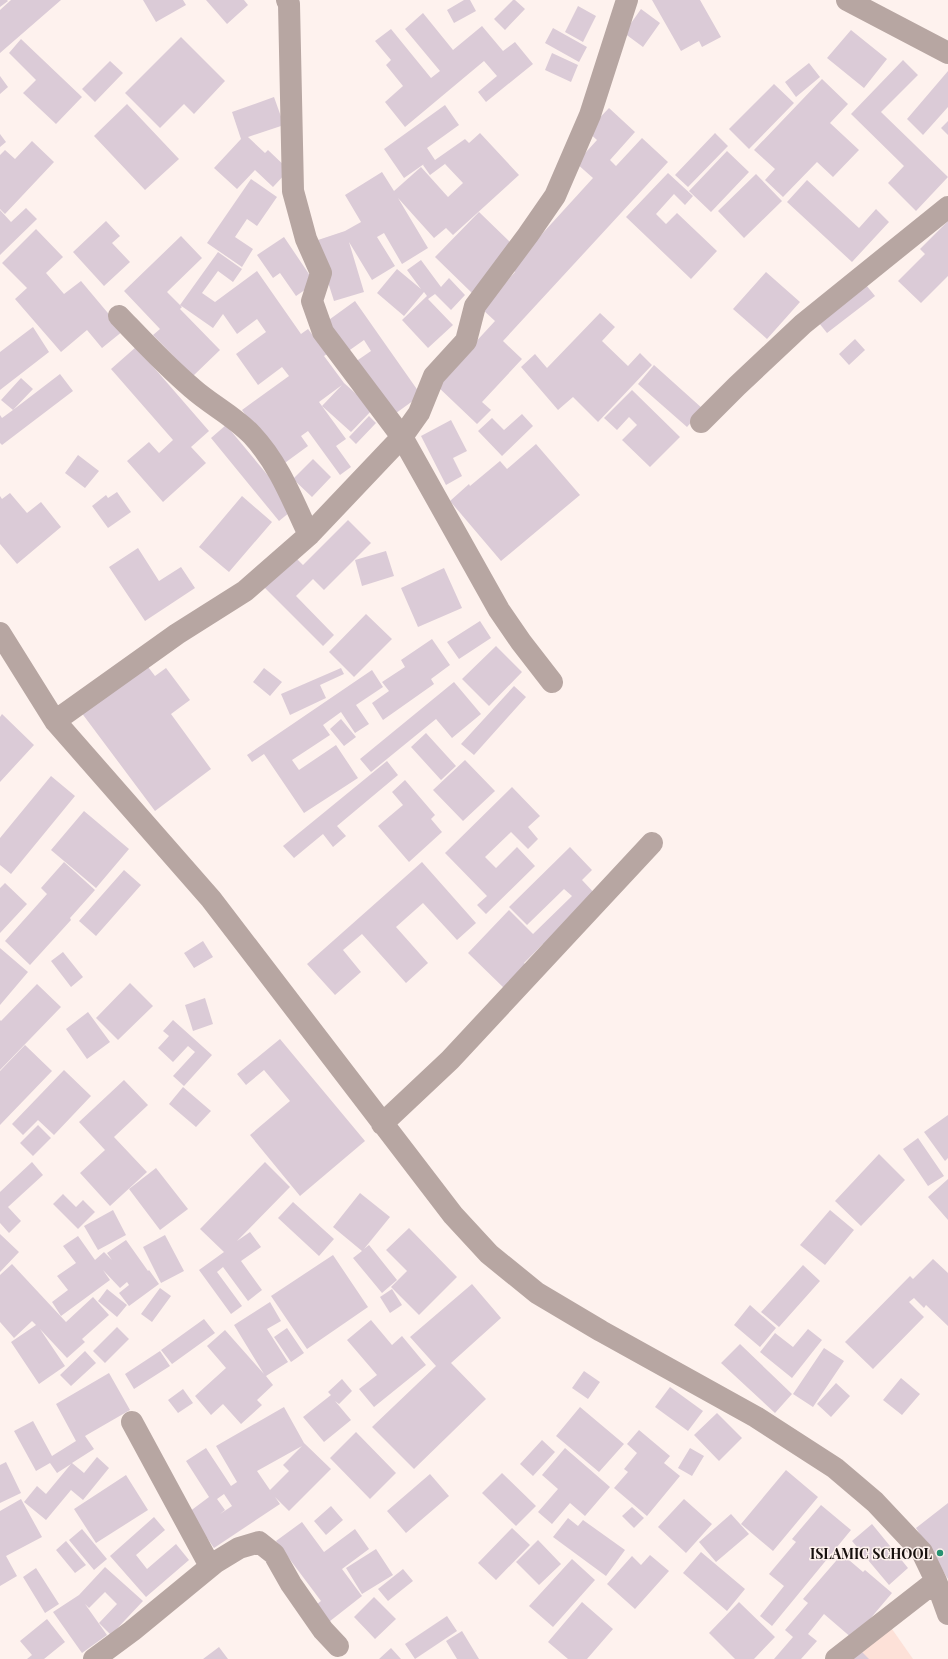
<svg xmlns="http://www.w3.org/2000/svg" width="948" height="1659" font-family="'Playfair Display',serif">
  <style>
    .built { fill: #fde1d8 }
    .building { fill: #dbcbd7; fill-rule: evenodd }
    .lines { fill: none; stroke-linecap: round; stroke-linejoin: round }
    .minor { stroke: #b7a6a2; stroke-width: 22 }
    .tertiary { stroke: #b7a6a2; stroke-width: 22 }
    .poi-dot { fill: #269272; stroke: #fef2ee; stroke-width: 1.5 }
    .labels { text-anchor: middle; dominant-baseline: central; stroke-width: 3; stroke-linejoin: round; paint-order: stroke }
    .poi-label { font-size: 14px; font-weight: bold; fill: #17100e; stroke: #fef2ee; text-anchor: end }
  </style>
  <rect width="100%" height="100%" fill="#fef2ee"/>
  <path class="built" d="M892,1629L913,1659H842L863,1642Z"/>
  <path class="building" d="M0,0H7L8,1L0,7Z
    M11,0H61L0,53V10Z
    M143,0H183L186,5L156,22Z
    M206,0H244L248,5L227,24Z
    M464,0H470L476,11L454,23L447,10Z
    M513,0H515L525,9L505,30L494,19Z
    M652,0H700L721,37L702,47L699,41L681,51Z
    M578,6L596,16L583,42L565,32Z
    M641,9L660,23L643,47L624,33Z
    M423,13L453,50L482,26L503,51L515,42L533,64L486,102L478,92L497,76L484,61L405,127L385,102L403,86L386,65L391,60L375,41L391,29L431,78L440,71L405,29Z
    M553,28L587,47L579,62L545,43Z
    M851,30L887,59L864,88L827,58Z
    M181,37L225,81L194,114L184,104L160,128L125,93Z
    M21,39L82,97L56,124L23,93L36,80L9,53Z
    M552,53L578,65L571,82L545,70Z
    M903,60L918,75L881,112L948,177L916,211L888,183L904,166L851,114Z
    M110,61L123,73L95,102L82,89Z
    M809,63L820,77L796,97L785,82Z
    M948,71V107L923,135L907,119Z
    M0,76L8,87L0,94Z
    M822,79L848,104L830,123L859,150L833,177L817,162L783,197L765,180L775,169L754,150Z
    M774,84L794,103L749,149L729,129Z
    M274,97L284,125L248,137L265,153L268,150L289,170L273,187L255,170L237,189L214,168L241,139L232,112Z
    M127,104L179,159L145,190L94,136Z
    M445,105L459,125L427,148L435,160L465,139L469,143L480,133L519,175L453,235L446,228L434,238L398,198L428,248L402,264L384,233L377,237L395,266L372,280L349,242L364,292L334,301L315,241L345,231L361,222L345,195L382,172L394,191L421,167L448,197L463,183L445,164L449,161L430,175L423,165L424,164L404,178L384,149Z
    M609,108L635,132L610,160L616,166L642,138L668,162L503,341L522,359L482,402L491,410L477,424L436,385L495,321L482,309L515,272L511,268L593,178L576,163L597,140L587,131Z
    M948,121V135L941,128Z
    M715,133L728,146L688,187L675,175Z
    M0,134L6,142L0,147Z
    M32,141L54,162L5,214L0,209V155L5,150L15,159Z
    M727,151L749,172L711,212L689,191Z
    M668,173L693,196L685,205L674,194L656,214L666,224L677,213L717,251L691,279L626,217Z
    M756,174L782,201L744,238L718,211Z
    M251,179L277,197L257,226L247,219L235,237L253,249L242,267L207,243Z
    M807,180L859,228L876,209L889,222L852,262L787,202Z
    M26,208L37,219L0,255V210L11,222Z
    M479,212L514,246L473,294L435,257Z
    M106,221L120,236L112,243L130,262L104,286L73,252Z
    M948,221V276L921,303L898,281L925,254L920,249Z
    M36,229L63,257L46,273L64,294L81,281L123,331L102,348L87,330L61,352L15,299L27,288L2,263Z
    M181,236L202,258L167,292L182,307L180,309L220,350L193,376L153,335L160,329L124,291Z
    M284,237L315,283L296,296L280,273L273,278L257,255Z
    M218,252L242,269L233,282L218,271L202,293L215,302L257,271L301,334L308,329L327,354L324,356L344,383L373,409L351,432L322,406L342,385L319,402L346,439L336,446L351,467L340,475L308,431L301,436L308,446L282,465L242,410L289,376L282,367L258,385L236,354L266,332L257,319L237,334L223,314L213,328L180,305Z
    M421,260L441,287L449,278L465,295L451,310L435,294L428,299L453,325L428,348L402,320L427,296L424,292L404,316L377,293L397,269L421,289L407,270Z
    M766,272L800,302L767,339L733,309Z
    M862,280L875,296L827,333L815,318Z
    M355,301L421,395L392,416L355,362L371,351L364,340L347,352L326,322Z
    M600,313L615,327L602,341L628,366L640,353L652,365L598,422L573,397L558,410L521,367L535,354L547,368Z
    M33,327L49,352L0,390V352Z
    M855,339L865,350L849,365L839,354Z
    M136,347L209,431L191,447L206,463L163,502L127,461L149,442L159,453L173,440L111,369Z
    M654,365L703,409L687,427L638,384Z
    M60,374L73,391L2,445L0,443V415L2,418L13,410L1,400L21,378L33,389L13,410Z
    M632,390L680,437L650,467L622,440L637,425L629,417L617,430L604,418Z
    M522,414L533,426L502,456L478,431L492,418L504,430Z
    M369,416L376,423L356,444L349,437Z
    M451,420L467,451L453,458L462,476L446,485L421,436Z
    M226,425L295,508L279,521L211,438Z
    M536,444L580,495L501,561L450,501L469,484L470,486L500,461L507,469Z
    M78,455L99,471L85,488L65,473Z
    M313,459L331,477L312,497L293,479Z
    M117,492L131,512L108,528L92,506L106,495L108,498Z
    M10,493L27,513L41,502L61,527L17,564L0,544V496L2,499Z
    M242,496L272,522L229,572L199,547Z
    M348,520L371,543L324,590L313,579L296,596L334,635L323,646L264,587L294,556L303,565Z
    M138,548L159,581L181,567L195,588L145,621L109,567Z
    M386,551L394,576L362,586L355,560Z
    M444,568L462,608L418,627L401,588Z
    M366,614L392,639L354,677L329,652Z
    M480,621L491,638L459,659L447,642Z
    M432,639L450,665L431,679L434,684L383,720L372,703L389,691L382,682L405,667L401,660Z
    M496,646L522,672L489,706L462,679Z
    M142,659L155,676L166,668L190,700L171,714L211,769L155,811L78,708Z
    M264,668L282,682L270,696L253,682Z
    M341,668L344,674L320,685L326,698L290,715L281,694Z
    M372,670L383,687L356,705L369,724L355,733L341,712L323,725L330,735L292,760L299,770L336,745L358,778L304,813L264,754L252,762L247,755Z
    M454,682L481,714L452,738L436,719L371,772L360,759Z
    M514,686L526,697L474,755L461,744Z
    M2,714L34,745L0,782V717Z
    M341,719L356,737L344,746L330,729Z
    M426,733L456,766L441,780L411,747Z
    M465,760L495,791L463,821L433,790Z
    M387,761L398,775L337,826L346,836L333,847L323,834L294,858L283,846Z
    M51,776L75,796L11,874L0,865V838Z
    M405,780L435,815L431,819L442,832L409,862L378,826L403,805L392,792Z
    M512,787L540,816L528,827L538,839L528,849L511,832L485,857L496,868L517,847L535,866L486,914L477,905L487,896L445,853Z
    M84,811L129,849L96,888L51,850Z
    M570,847L592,870L582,880L598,897L546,948L543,944L524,963L528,967L506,990L468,953L509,910L533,934L572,896L564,889L527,925L509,907Z
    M64,862L95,890L70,918L71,920L30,965L5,941L47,894L41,888Z
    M422,862L476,923L457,940L423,903L396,927L428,963L406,983L362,934L343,950L361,972L335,995L307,964Z
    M124,870L141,885L96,936L79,921Z
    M5,883L27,904L0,933V888Z
    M203,941L213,957L194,968L184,953Z
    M0,948L28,972L0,1005Z
    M63,952L83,977L71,987L51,961Z
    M130,983L153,1006L118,1040L96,1018Z
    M37,984L61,1007L0,1070V1020L1,1021Z
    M205,998L213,1024L193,1031L185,1005Z
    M88,1012L110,1042L87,1059L66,1029Z
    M173,1020L212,1055L184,1086L173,1076L195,1052L188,1046L173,1062L158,1048L169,1036L163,1031Z
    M280,1039L365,1141L300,1196L250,1135L290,1101L264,1070L246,1085L237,1074Z
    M25,1045L52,1071L0,1125V1071Z
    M64,1070L91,1096L54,1135L38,1120L23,1135L12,1124Z
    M124,1080L148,1105L114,1137L147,1172L110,1206L80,1173L105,1150L79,1122Z
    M183,1087L211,1111L196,1127L169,1104Z
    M948,1115V1158L945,1161L924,1132Z
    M38,1125L51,1138L33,1156L20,1143Z
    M918,1138L944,1176L928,1186L903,1149Z
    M879,1154L905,1180L861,1226L835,1201Z
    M32,1162L43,1175L8,1207L21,1221L9,1233L0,1223V1192Z
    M265,1162L290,1187L237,1241L250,1232L261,1247L241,1261L262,1290L248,1301L223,1267L217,1272L242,1306L231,1314L199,1270L224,1252L200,1229Z
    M156,1168L188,1209L160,1230L129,1189Z
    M948,1179V1220L928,1197Z
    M360,1193L390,1217L364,1249L369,1245L397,1280L382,1293L353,1258L362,1251L333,1227Z
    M63,1194L76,1207L83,1200L95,1212L78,1229L53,1204Z
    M293,1202L334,1239L319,1256L278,1218Z
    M113,1210L126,1235L98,1250L84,1226Z
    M830,1210L854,1230L825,1265L800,1245Z
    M409,1228L457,1277L419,1315L391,1287L407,1271L386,1250Z
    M0,1234L19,1252L0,1272Z
    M165,1235L184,1271L161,1283L143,1247Z
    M78,1236L95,1260L104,1252L112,1260L107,1253L126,1240L148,1271L149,1270L159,1284L129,1306L119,1293L129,1285L127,1282L120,1288L103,1270L110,1280L61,1316L52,1302L68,1290L57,1276L76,1263L63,1246Z
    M333,1255L368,1307L307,1349L271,1296Z
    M933,1259L948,1273V1326L926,1305L924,1308L914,1298L909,1302L924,1317L873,1369L845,1342L910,1276L913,1279Z
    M12,1264L66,1322L93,1297L109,1315L82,1339L85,1342L67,1358L40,1329L65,1366L39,1384L11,1342L36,1325L32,1321L14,1338L0,1322V1275Z
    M803,1265L820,1281L779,1327L761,1312Z
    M472,1284L501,1318L451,1363L486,1399L414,1469L372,1427L436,1366L410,1337Z
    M160,1288L171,1296L152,1322L141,1314Z
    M107,1289L127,1305L117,1317L98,1301Z
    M392,1289L402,1305L390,1313L380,1297Z
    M270,1302L281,1321L267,1329L288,1362L266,1376L273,1385L257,1400L262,1405L241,1424L223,1404L211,1415L195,1396L226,1368L207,1346L225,1330L264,1374L234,1325Z
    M750,1305L776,1328L760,1347L734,1325Z
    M204,1319L215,1333L172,1364L161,1350Z
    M371,1320L392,1345L402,1336L426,1365L374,1407L359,1389L377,1375L347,1340Z
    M117,1327L129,1339L105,1363L93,1351Z
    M287,1328L304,1353L291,1362L274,1337Z
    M808,1329L822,1340L792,1378L760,1352L775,1333L793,1347Z
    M740,1344L792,1394L775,1413L721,1363Z
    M824,1348L844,1361L813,1407L793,1394Z
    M85,1351L96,1363L71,1386L60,1375Z
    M160,1351L170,1366L134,1389L125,1374Z
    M584,1371L600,1382L588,1399L572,1388Z
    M109,1373L130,1410L85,1436L94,1449L72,1463L84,1473L97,1457L109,1468L83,1500L71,1490L46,1520L24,1502L37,1486L46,1494L71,1464L57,1473L50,1463L36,1471L14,1431L33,1421L52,1456L76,1441L56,1404Z
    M901,1378L920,1394L902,1415L883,1400Z
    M342,1379L352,1391L339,1404L335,1401L351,1420L324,1442L303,1417L331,1395L328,1392Z
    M836,1383L850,1396L831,1417L817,1404Z
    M670,1387L703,1411L688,1431L655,1407Z
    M183,1389L193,1403L178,1413L168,1400Z
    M284,1407L304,1443L331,1469L289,1511L275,1497L280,1504L214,1548L189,1512L209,1497L186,1461L206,1448L231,1486L237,1482L216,1446ZM302,1446L283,1465L289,1471L270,1490L257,1471ZM224,1494L232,1506L220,1514L225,1510L217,1499Z
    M580,1407L624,1444L599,1472L556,1436Z
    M717,1413L742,1438L719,1461L694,1435Z
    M639,1430L670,1456L664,1463L680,1476L647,1516L614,1488L628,1472L624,1469L637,1453L627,1444Z
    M356,1432L396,1473L370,1499L330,1458Z
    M542,1440L555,1452L533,1476L520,1464Z
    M565,1448L610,1487L585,1516L570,1503L552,1524L538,1512L558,1489L542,1475Z
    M690,1448L704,1456L692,1476L678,1468Z
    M6,1462L21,1493L0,1503V1465Z
    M786,1470L818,1497L773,1551L741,1524Z
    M502,1473L536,1506L516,1526L482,1493Z
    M430,1474L449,1496L406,1533L387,1511Z
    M126,1475L148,1510L96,1543L74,1509Z
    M21,1499L42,1537L6,1556L17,1576L0,1586V1511Z
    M684,1499L712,1524L686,1553L658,1527Z
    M948,1503V1579L916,1528Z
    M821,1505L851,1530L772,1626L760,1616L784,1586L769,1574L796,1542L792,1539Z
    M331,1506L343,1520L326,1535L314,1521Z
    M632,1507L644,1518L634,1528L622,1516Z
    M731,1514L749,1534L716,1562L699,1542Z
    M154,1517L165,1530L136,1555L147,1569L176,1544L189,1560L146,1597L110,1556Z
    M568,1518L578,1526L583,1520L625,1550L606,1576L553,1537Z
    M302,1522L324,1552L355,1529L369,1549L342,1569L362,1596L325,1625L312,1608L321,1601L276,1541Z
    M872,1524L908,1568L889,1585L852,1541Z
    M512,1528L530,1545L496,1580L478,1563Z
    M82,1529L107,1559L94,1570L69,1540Z
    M538,1540L561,1564L539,1585L516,1562Z
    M66,1541L86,1565L75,1573L56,1550Z
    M376,1549L393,1575L362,1594L346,1568Z
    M701,1552L745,1589L727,1611L683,1573Z
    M842,1554L863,1572L865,1570L892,1593L853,1639L824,1614L808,1634L817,1641L801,1659H774L793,1637L785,1630L808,1603L803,1599Z
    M650,1555L669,1571L635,1609L607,1584L632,1556L641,1565Z
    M572,1559L595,1580L553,1627L529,1606Z
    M105,1567L143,1601L111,1635L99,1623L117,1604L105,1592L89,1608L85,1604L107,1635L82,1653L53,1612L79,1595Z
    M36,1568L59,1604L45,1613L23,1577Z
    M403,1569L413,1581L388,1601L378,1589Z
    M374,1597L396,1619L375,1639L354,1617Z
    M582,1602L613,1629L587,1659H568L548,1642Z
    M739,1602L775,1637L754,1659H735L709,1633Z
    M447,1616L457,1631L415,1659L405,1644Z
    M47,1619L65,1642L44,1659H27L32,1655L20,1641Z
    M462,1631L479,1659H457L446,1641Z
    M219,1647L228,1659H203Z
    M391,1648L401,1659H379Z
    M861,1651L869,1659H852Z"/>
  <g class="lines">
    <path class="minor" d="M287,0L289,4L293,191L306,239L321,273L312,301L323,332L402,437L499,610L521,642L552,682
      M119,316C143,341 166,366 192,388C211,405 234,416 252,435C279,464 292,499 309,535
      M701,422L737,386L803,324L948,207
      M0,633L55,721L211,899L453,1215L489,1254L537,1293L601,1331L756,1417L835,1468L875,1502L922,1552L936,1581L948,1614
      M55,721L177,634L245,591L309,535L402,437L419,413L434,376L466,341L475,306L528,235L555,196L590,115L627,0
      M382,1124L450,1060L652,843
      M132,1422L210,1566
      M94,1659L132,1631L216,1562L239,1548L259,1542L274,1554L291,1584L323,1630L338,1646
      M836,1659L936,1581"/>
    <path class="tertiary" d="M847,0L948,53"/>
  </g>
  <circle class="poi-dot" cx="940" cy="1553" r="4"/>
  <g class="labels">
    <g class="poi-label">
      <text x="932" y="1553">ISLAMIC SCHOOL</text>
    </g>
  </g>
</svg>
